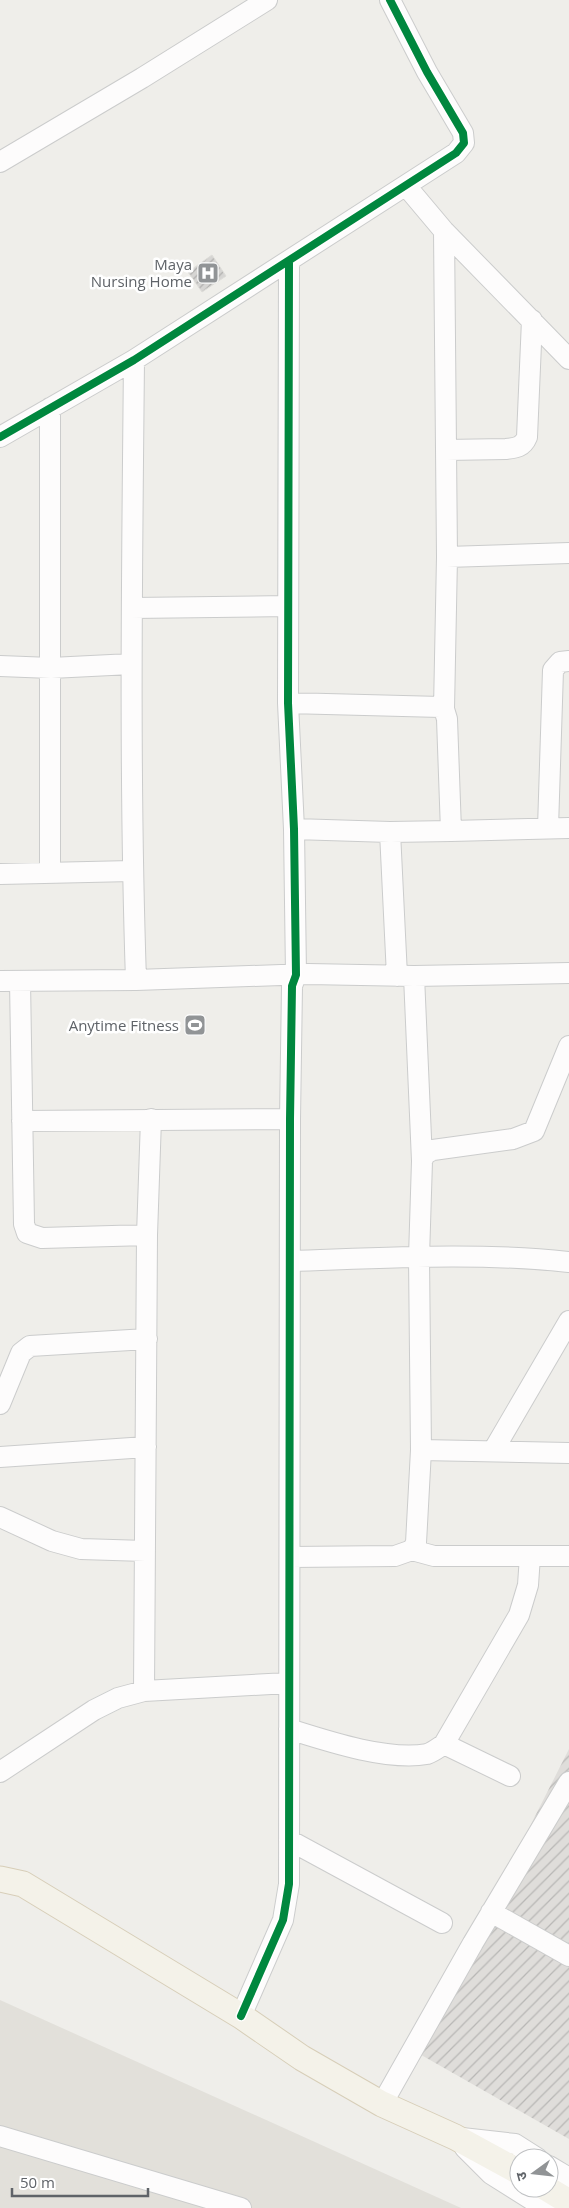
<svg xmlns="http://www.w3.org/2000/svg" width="569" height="2208" font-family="'Open Sans','Noto Sans Devanagari',sans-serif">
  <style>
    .industrial { fill: url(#industrial-furrows) }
    .education { fill: #e2e0da }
    .building { fill: url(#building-hatch); stroke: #deddd9 }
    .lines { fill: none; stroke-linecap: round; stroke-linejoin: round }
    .minor-casing { stroke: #cbcccc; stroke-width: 22 }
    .major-casing { stroke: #d7ceb8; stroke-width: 27 }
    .minor { stroke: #fdfcfc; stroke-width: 20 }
    .major { stroke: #f4f2e9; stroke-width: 25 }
    .cycleway-casing { stroke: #fff; stroke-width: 11 }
    .cycleway { stroke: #00873e; stroke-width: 8 }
    .labels { text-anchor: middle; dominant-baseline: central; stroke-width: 5; stroke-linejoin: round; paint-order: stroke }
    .poi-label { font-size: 15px; fill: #5f6368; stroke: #fff; text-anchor: end }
  </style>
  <defs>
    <pattern id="industrial-furrows" width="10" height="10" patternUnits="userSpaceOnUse" patternTransform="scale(1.25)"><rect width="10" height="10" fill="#dfddda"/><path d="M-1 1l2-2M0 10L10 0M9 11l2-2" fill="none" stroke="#b8b7b5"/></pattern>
    <pattern id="building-hatch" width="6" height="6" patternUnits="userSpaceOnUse" patternTransform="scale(1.25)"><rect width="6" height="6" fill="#d6d5d3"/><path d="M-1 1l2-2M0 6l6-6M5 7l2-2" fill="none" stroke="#b1b0af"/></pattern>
  </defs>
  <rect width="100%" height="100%" fill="#efeeea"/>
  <path class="industrial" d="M569,1749V2139L416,2052Z"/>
  <path class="education" d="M0,2000L461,2208H0Z"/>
  <path class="building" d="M212,255L226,276L202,292L188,272Z"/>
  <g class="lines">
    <g class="minor-casing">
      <path id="minor" d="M0,162L142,78L267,0
        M407,187L444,231L569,359
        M444,231L447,557L444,709
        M134,360C132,567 129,773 136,980
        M0,437L134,360L456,153L464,143L463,133L427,72L390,0
        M446,450L506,449C516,448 523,447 527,437L532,320
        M447,557L569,553
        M132,608L288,606
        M0,666L51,668L131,664
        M288,703L441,707L444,709L447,719L451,831L569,828
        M548,828L553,670L560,662L569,661
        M294,829L390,832L451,831
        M390,832L397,976
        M50,873V408
        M0,874L132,871
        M414,976L422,1161
        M0,981L136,980L308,974L414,976L569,973
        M20,981L24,1224L27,1233L42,1238L147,1235
        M22,1121L290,1119
        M291,1261C383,1258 477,1252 569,1262
        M0,1404L21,1353L30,1346L147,1339
        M421,1450L569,1453
        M493,1451L569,1321
        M0,1457L146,1447
        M0,1517L52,1541L81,1549L145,1551
        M412,1550L434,1556H569
        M291,1557L395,1556L412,1550L416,1543L421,1450L419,1257L422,1161L425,1154L433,1150L513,1139L534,1131L569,1046
        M144,1691L147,1235L151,1119
        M289,1729C327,1741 387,1761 427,1754C433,1752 438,1748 444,1744L519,1615L528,1585L530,1556
        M444,1744L510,1776
        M0,1772L94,1710L118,1698L144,1691L288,1683
        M289,1840L442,1923
        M491,1912L569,1956
        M241,2016L283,1920L289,1884L290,1119L292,986L296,975L294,829L288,703L289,261
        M382,2104L473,1943L569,1782
        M0,2136L241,2208
        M462,2138L515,2144L537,2158
        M465,2148L491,2174L545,2208
        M549,2166L569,2178"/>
    </g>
    <g class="major-casing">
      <path id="major" d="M0,1879L23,1884L241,2016L302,2058L382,2104L455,2137L519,2172
        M546,2188L569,2202"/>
    </g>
    <use href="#minor" class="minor"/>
    <use href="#major" class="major"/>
    <g class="cycleway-casing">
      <path id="cycleway" d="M0,437L134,360L456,153L464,143L463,133L427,72L390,0
        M241,2016L283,1920L289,1884L290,1119L292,986L296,975L294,829L288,703L289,261"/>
    </g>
    <use href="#cycleway" class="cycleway"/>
  </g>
  <defs>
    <g id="hospital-square" transform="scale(1.125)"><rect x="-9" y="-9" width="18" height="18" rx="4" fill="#919496" stroke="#fff"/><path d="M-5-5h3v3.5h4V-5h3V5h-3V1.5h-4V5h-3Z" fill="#fff"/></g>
    <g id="stadium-square" transform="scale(1.125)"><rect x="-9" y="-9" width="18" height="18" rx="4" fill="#919496" stroke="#fff"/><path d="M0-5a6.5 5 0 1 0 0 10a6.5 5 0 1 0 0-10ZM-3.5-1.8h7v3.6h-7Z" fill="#fff"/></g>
  </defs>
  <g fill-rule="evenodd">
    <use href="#hospital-square" x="208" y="273"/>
    <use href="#stadium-square" x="195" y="1025"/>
  </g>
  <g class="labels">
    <g class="poi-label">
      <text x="192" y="264">Maya<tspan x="192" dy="17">Nursing Home</tspan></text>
      <text x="179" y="1025">Anytime Fitness</text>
    </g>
  </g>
  <g transform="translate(534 2173) rotate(255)"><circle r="24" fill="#ffffff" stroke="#bfc1c3"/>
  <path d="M0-4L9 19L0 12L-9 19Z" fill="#919496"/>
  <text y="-8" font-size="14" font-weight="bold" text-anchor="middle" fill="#5f6368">उ</text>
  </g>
  <path d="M12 2188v8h136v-8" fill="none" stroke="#5f6368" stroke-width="2.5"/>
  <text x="20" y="2188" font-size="15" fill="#5f6368" stroke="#ffffff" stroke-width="4" paint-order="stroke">50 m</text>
</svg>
